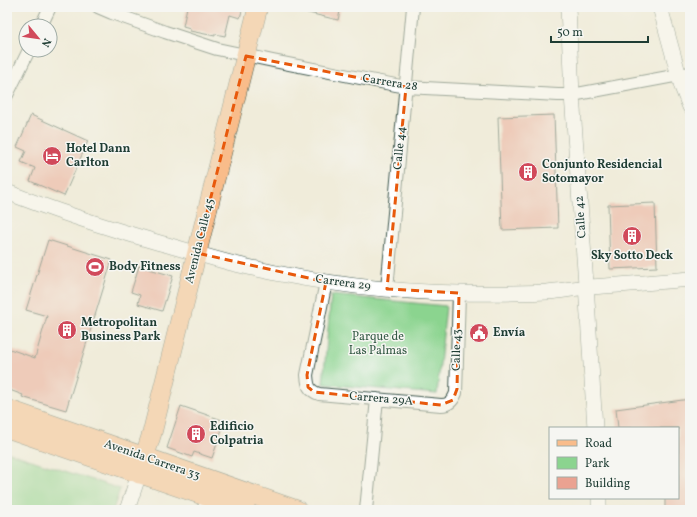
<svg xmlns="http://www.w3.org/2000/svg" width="697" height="517" font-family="Vollkorn,serif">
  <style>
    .green { fill: #8bd48f; stroke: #558862 }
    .building { fill: #eaa291 }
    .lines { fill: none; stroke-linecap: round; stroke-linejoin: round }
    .service-casing { stroke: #3e574d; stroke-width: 8 }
    .minor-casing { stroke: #3e574d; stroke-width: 14 }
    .tertiary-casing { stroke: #3e574d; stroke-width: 16 }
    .primary-casing { stroke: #3e574d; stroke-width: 20 }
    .service { stroke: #fff; stroke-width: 6 }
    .minor { stroke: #fff; stroke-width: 12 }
    .tertiary { stroke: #fff; stroke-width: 15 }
    .primary { stroke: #f9bc8a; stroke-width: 19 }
    .marked { fill: none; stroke: #e8590c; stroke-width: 3; stroke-dasharray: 8 5; stroke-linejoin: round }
    .labels { text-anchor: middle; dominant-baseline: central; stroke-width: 3; stroke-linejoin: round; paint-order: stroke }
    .street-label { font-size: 12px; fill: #1f3d34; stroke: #f6f6f2 }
    .poi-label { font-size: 12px; font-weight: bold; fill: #1f3d34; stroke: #f6f6f2; text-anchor: start }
    .park-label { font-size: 12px; fill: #355b46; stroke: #f6f6f2 }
  </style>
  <rect width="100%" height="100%" fill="#f6f6f2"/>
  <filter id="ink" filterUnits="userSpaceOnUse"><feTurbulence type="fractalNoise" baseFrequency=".025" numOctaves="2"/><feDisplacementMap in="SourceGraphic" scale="8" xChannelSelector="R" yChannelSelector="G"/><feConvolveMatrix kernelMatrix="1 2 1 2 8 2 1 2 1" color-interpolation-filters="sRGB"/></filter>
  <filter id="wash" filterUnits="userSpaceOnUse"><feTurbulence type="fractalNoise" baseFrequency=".012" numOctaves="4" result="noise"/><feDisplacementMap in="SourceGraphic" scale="16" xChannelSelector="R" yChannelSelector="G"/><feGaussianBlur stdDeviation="0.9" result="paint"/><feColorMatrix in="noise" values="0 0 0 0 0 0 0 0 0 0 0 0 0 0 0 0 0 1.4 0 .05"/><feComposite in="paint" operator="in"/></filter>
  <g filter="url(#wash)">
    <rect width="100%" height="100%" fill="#f0ecda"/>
    <path class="green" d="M331,295L446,306L437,394L323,384Z
      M7,452L120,489L113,510H7Z"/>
    <g id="blocks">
      <path class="building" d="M187,7H243L240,18L230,15L225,36L215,34V36L190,31V28L183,26Z
        M301,7H341L338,20L300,11Z
        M31,115L88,141L64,196L30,181L35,168L21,162L26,151L17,147Z
        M554,115L558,228L502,230L498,117Z
        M655,203L657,267L610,269L608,205Z
        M48,240L112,260L66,410L22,397L23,395L7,389V348L35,358L47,316L26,310Z
        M139,266L173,276L162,311L138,304L140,295L131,292Z
        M690,399V510H665V498H678V428H618L616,409Z
        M181,406L225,421L212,458L194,452L192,457L167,448Z"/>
    </g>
  </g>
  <g filter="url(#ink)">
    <use href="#blocks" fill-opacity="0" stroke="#3e574d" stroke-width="1"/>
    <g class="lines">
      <g class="service-casing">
        <path id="service" d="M200,510L204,498"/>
      </g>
      <g class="minor-casing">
        <path id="minor" d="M98,7L112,13L165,32L217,49L273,61L406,87L558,95H572L690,73
          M41,26L50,7
          M7,95L29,50
          M326,282L307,375C308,386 308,390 319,394L441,405C449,405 453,401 456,393L459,293
          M387,289L413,7
          M366,510L377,399"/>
      </g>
      <g class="tertiary-casing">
        <path id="tertiary" d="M568,7L572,95L586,284L595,428
          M660,7L682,87L690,107
          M7,192C57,212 108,228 160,243C183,249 207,257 231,263C305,281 382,292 459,293C489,294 518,293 547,292C561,291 575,288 589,287C622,285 656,282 690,279
          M599,498V510
          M127,510L139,474"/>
      </g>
      <g class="primary-casing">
        <path id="primary" d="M7,409L297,510
          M7,428L246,510
          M139,474L152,433L258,7"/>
      </g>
      <use href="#service" class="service"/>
      <use href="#minor" class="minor"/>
      <use href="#tertiary" class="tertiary"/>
      <use href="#primary" class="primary"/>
    </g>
  </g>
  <path d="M0 0H697V517H0ZM246,56L406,87L387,289L459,293L457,389L453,400L441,405L314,392L308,387L307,375L326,282L197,253Z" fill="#f0ecda" fill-opacity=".55" fill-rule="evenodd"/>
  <path class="marked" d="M246,56L406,87L387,289L459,293L457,389L453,400L441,405L314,392L308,387L307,375L326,282L197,253Z"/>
  <defs>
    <g id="hotel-disc" transform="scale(1)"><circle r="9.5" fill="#d1495b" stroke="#f6f6f2"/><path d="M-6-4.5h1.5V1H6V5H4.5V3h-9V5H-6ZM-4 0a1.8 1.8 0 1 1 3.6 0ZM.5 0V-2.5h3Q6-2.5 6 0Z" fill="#fff"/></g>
    <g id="building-disc" transform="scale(1)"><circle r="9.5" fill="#d1495b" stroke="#f6f6f2"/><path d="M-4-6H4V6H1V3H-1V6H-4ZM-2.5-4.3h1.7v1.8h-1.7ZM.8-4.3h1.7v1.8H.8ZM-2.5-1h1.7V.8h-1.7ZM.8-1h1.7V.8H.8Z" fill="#fff"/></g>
    <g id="stadium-disc" transform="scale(1)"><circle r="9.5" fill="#d1495b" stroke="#f6f6f2"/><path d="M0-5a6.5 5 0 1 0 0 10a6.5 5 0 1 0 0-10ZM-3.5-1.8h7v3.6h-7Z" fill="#fff"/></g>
    <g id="civic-disc" transform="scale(1)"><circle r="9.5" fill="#d1495b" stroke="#f6f6f2"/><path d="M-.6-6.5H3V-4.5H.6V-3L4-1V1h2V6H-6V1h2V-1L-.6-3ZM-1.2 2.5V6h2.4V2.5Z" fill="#fff"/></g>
  </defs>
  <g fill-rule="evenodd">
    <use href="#hotel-disc" x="52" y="156"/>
    <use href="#building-disc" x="528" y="172"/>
    <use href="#building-disc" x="632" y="236"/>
    <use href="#stadium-disc" x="95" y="267"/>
    <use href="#building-disc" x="67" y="330"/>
    <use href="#civic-disc" x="479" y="333"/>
    <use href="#building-disc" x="196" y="434"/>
  </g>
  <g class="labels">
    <g class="street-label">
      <text transform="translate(390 83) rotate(9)">Carrera 28</text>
      <text transform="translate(400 148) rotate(-85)">Calle 44</text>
      <text transform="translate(581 217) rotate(-94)">Calle 42</text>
      <text transform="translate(200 241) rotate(-76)">Avenida Calle 45</text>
      <text transform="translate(343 283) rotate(8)">Carrera 29</text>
      <text transform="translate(457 350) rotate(-89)">Calle 43</text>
      <text transform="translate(381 399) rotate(5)">Carrera 29A</text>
      <text transform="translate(152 460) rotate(19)">Avenida Carrera 33</text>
    </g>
    <g class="poi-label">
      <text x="66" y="149">Hotel Dann<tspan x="66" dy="14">Carlton</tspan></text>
      <text x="542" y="165">Conjunto Residencial<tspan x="542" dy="14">Sotomayor</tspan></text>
      <text x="632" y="256" text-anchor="middle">Sky Sotto Deck</text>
      <text x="109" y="267">Body Fitness</text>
      <text x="81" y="323">Metropolitan<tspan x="81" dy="14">Business Park</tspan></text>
      <text x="493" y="333">Envía</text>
      <text x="210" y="427">Edificio<tspan x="210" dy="14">Colpatria</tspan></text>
    </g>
    <g class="park-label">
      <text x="378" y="337">Parque de<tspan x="378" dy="14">Las Palmas</tspan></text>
    </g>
  </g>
  <rect width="697" height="517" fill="none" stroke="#f6f6f2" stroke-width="24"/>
  <rect x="549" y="427" width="130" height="72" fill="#f6f6f2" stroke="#a0aca6"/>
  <rect x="557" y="440" width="20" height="6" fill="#f9bc8a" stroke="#a0aca6"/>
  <text x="585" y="447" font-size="12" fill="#1f3d34">Road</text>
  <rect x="557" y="457" width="20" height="12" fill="#8bd48f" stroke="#a0aca6"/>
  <text x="585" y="467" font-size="12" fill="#1f3d34">Park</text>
  <rect x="557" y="477" width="20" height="12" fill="#eaa291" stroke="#a0aca6"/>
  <text x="585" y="487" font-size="12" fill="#1f3d34">Building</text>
  <g transform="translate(38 38) rotate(119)"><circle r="19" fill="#f6f6f2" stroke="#a0aca6"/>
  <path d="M0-3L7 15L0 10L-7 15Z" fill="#d1495b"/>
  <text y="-6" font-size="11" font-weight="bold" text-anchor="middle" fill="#1f3d34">N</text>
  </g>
  <path d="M551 36v6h97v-6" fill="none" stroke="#1f3d34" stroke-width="2"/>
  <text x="557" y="36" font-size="12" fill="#1f3d34" stroke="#f6f6f2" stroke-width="3" paint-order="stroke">50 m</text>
</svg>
